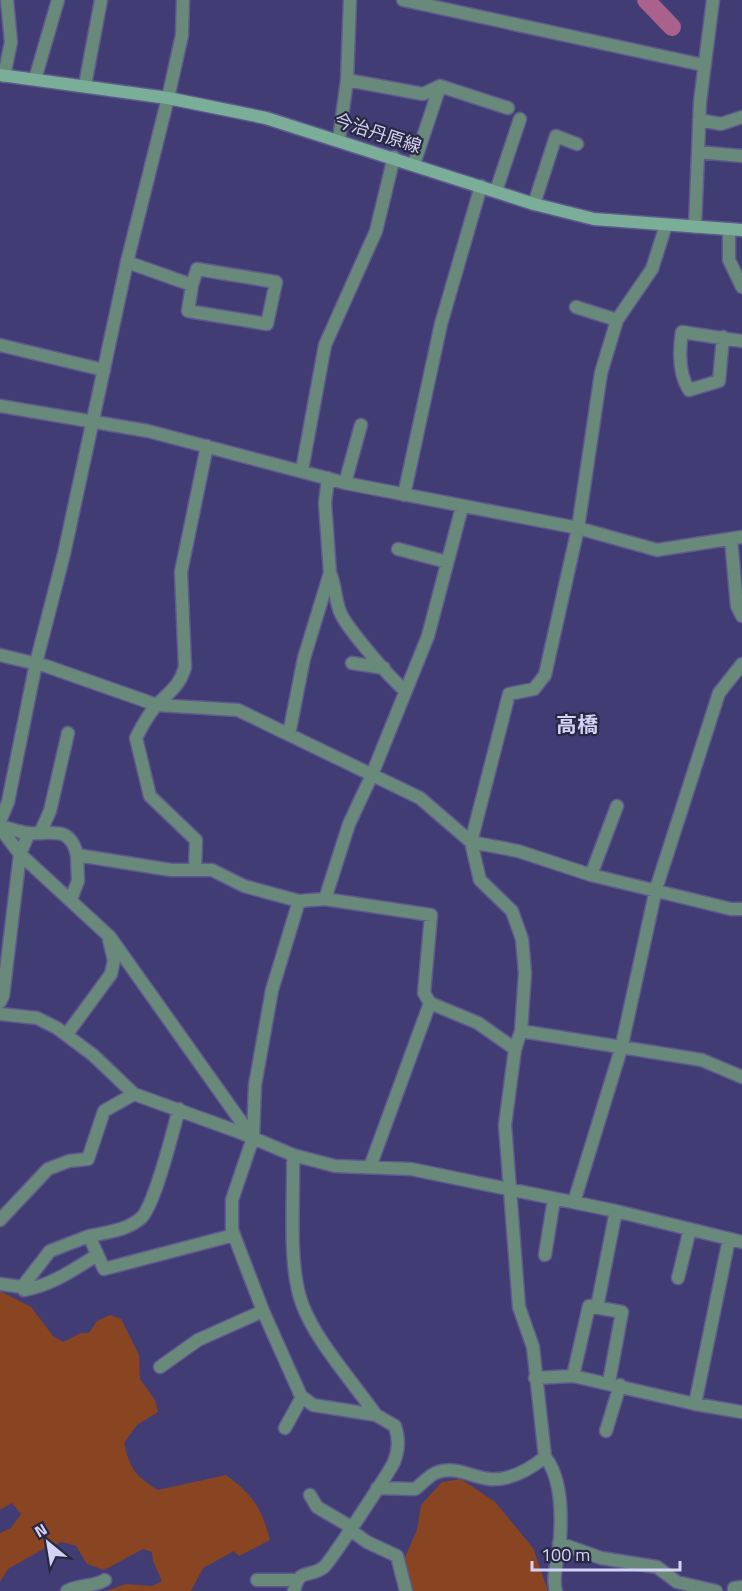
<svg xmlns="http://www.w3.org/2000/svg" width="742" height="1591" font-family="'Titillium Web','Noto Sans JP',sans-serif">
  <style>
    .green { fill: #894522 }
    .lines { fill: none; stroke-linecap: round; stroke-linejoin: round }
    .river { stroke: #aa618b; stroke-width: 18 }
    .minor-casing { stroke: #5f5a8e; stroke-width: 15 }
    .tertiary-casing { stroke: #5f5a8e; stroke-width: 15 }
    .secondary-casing { stroke: #5f5a8e; stroke-width: 15 }
    .minor { stroke: #69897b; stroke-width: 12 }
    .tertiary { stroke: #69897b; stroke-width: 12 }
    .secondary { stroke: #7bae98; stroke-width: 12 }
    .labels { text-anchor: middle; dominant-baseline: central; stroke-width: 4.5; stroke-linejoin: round; paint-order: stroke }
    .street-label { font-size: 18px; fill: #d3d3f5; stroke: #292842 }
    .quarter-label { font-size: 21px; font-weight: bold; fill: #d3d3f5; stroke: #292842 }
  </style>
  <rect width="100%" height="100%" fill="#423c74"/>
  <path class="green" d="M0,1291L31,1307L53,1336L63,1342L81,1333H89L97,1321L110,1315L121,1319L139,1355L140,1379L155,1400L158,1412L137,1425L124,1443C130,1469 136,1477 158,1490L226,1475C253,1495 261,1507 270,1540L239,1556L234,1551L203,1568L191,1591H106L126,1584L152,1586L162,1581L153,1561L152,1552L143,1549L104,1570L87,1564L76,1546L62,1542L43,1549L8,1569L0,1582V1533L11,1528L21,1514L12,1503L0,1510Z
    M461,1479L495,1502L533,1548L548,1591H408L404,1559L417,1530L421,1505L442,1482Z"/>
  <g class="lines">
    <path class="river" d="M646,0L672,27"/>
    <g class="minor-casing">
      <path id="minor" d="M403,0L703,65
        M4,76L11,42L7,0
        M35,79L58,0
        M347,80L423,94L440,86L508,108
        M85,85L101,0
        M168,98L182,35L183,0
        M699,120L721,124L742,117
        M339,139L347,80L350,0
        M698,152L742,156
        M414,164L440,86
        M496,191L520,119
        M534,204L556,136L577,144
        M695,227L700,102L713,0
        M729,229V260L742,287
        M127,262L192,285L197,269L276,282L267,324L188,311L192,285
        M576,307L617,320
        M723,337L719,381L689,390C678,373 679,351 682,332L742,341
        M0,345L104,370
        M0,406L148,431L345,483L578,528L657,550L742,537
        M302,470L325,345L376,231L394,157
        M345,483L361,425
        M404,495L441,324L481,186
        M731,539L737,606L742,616
        M398,549L447,562
        M330,573C336,586 335,602 341,614C348,629 392,681 405,690
        M0,655L46,666L157,705L238,710L420,798L471,842L518,851L591,875L731,909H742
        M352,663L384,668
        M289,734L304,658L330,573L325,503L328,478
        M0,826C9,828 19,832 28,833C50,835 70,824 77,855
        M0,828L20,854L110,937L252,1137
        M41,831L50,811L68,733
        M195,869L196,840L150,796L136,738C141,728 148,714 157,705C169,692 180,686 185,667L181,572L207,446
        M591,875L617,806
        M71,899L78,881L77,855L171,870H212L244,886L299,901
        M325,899L431,915L424,993L430,1003L478,1023L515,1049
        M0,1002L3,996L20,854L29,833
        M0,1014L37,1018L57,1028L93,1055L134,1094L239,1132L293,1155L335,1166L411,1169L616,1211L742,1242
        M521,1031L702,1060L742,1077
        M67,1034L111,974L114,960L109,940
        M293,1155C294,1196 289,1251 298,1290C307,1332 351,1379 376,1415
        M370,1167L430,1003
        M574,1202L621,1049L656,889L719,693L742,664
        M0,1220L48,1169L69,1161L88,1159L104,1111L134,1094
        M89,1236C107,1232 126,1231 141,1218C155,1205 173,1130 179,1109
        M545,1255L554,1199
        M678,1278L690,1229
        M0,1284L22,1287L24,1290C52,1285 73,1270 97,1255
        M22,1287L50,1251L89,1236L104,1269L234,1235
        M597,1307L616,1211
        M160,1367L198,1340L263,1311
        M573,1376L589,1306L622,1312L609,1382
        M535,1378L573,1376L695,1404L742,1412
        M695,1404L729,1239
        M285,1428L302,1397
        M606,1431L620,1385
        M545,1457C563,1479 562,1522 559,1549C557,1562 552,1579 556,1591
        M377,1488L415,1489C422,1484 430,1474 438,1472C457,1466 471,1477 489,1479C509,1481 530,1469 545,1457L533,1347L519,1307L505,1125L515,1049L521,1031L525,973L522,939L512,911L480,880L471,842L509,694L534,689L545,675L578,528L601,373L617,320L652,269L666,225
        M310,1495L317,1507L351,1527
        M349,1529L367,1542L397,1556L406,1591
        M559,1543L601,1558L657,1567L677,1582L716,1591
        M257,1580H297
        M67,1591C80,1584 94,1587 105,1580
        M294,1591C300,1566 309,1579 324,1567C330,1562 390,1471 394,1462C399,1449 399,1439 395,1426L376,1415L313,1405L301,1396L263,1311L232,1230V1200L253,1138L255,1085L272,990L299,901L325,899L349,824L371,777L428,636L462,507
        M734,1591V1588L742,1587"/>
    </g>
    <g class="tertiary-casing">
      <path id="tertiary" d="M0,821L8,802L36,663L64,554L127,262L168,98"/>
    </g>
    <g class="secondary-casing">
      <path id="secondary" d="M0,75L168,98L266,118L534,204L594,219L742,230"/>
    </g>
    <use href="#minor" class="minor"/>
    <use href="#tertiary" class="tertiary"/>
    <use href="#secondary" class="secondary"/>
  </g>
  <g class="labels">
    <g class="street-label">
      <text transform="translate(378 133) rotate(18)">今治丹原線</text>
    </g>
    <g class="quarter-label">
      <text x="577" y="724">高橋</text>
    </g>
  </g>
  <g transform="translate(48 1543) rotate(330)" stroke="#292842" stroke-width="4.5" paint-order="stroke">
  <path d="M0-4.5L10 22L0 15L-10 22Z" fill="#d3d3f5"/>
  <text y="-9" font-size="16" font-weight="bold" text-anchor="middle" fill="#d3d3f5">N</text>
  </g>
  <path d="M532 1561v9h148v-9" fill="none" stroke="#d3d3f5" stroke-width="3"/>
  <text x="541" y="1561" font-size="18" fill="#d3d3f5" stroke="#292842" stroke-width="4.5" paint-order="stroke">100 m</text>
</svg>
